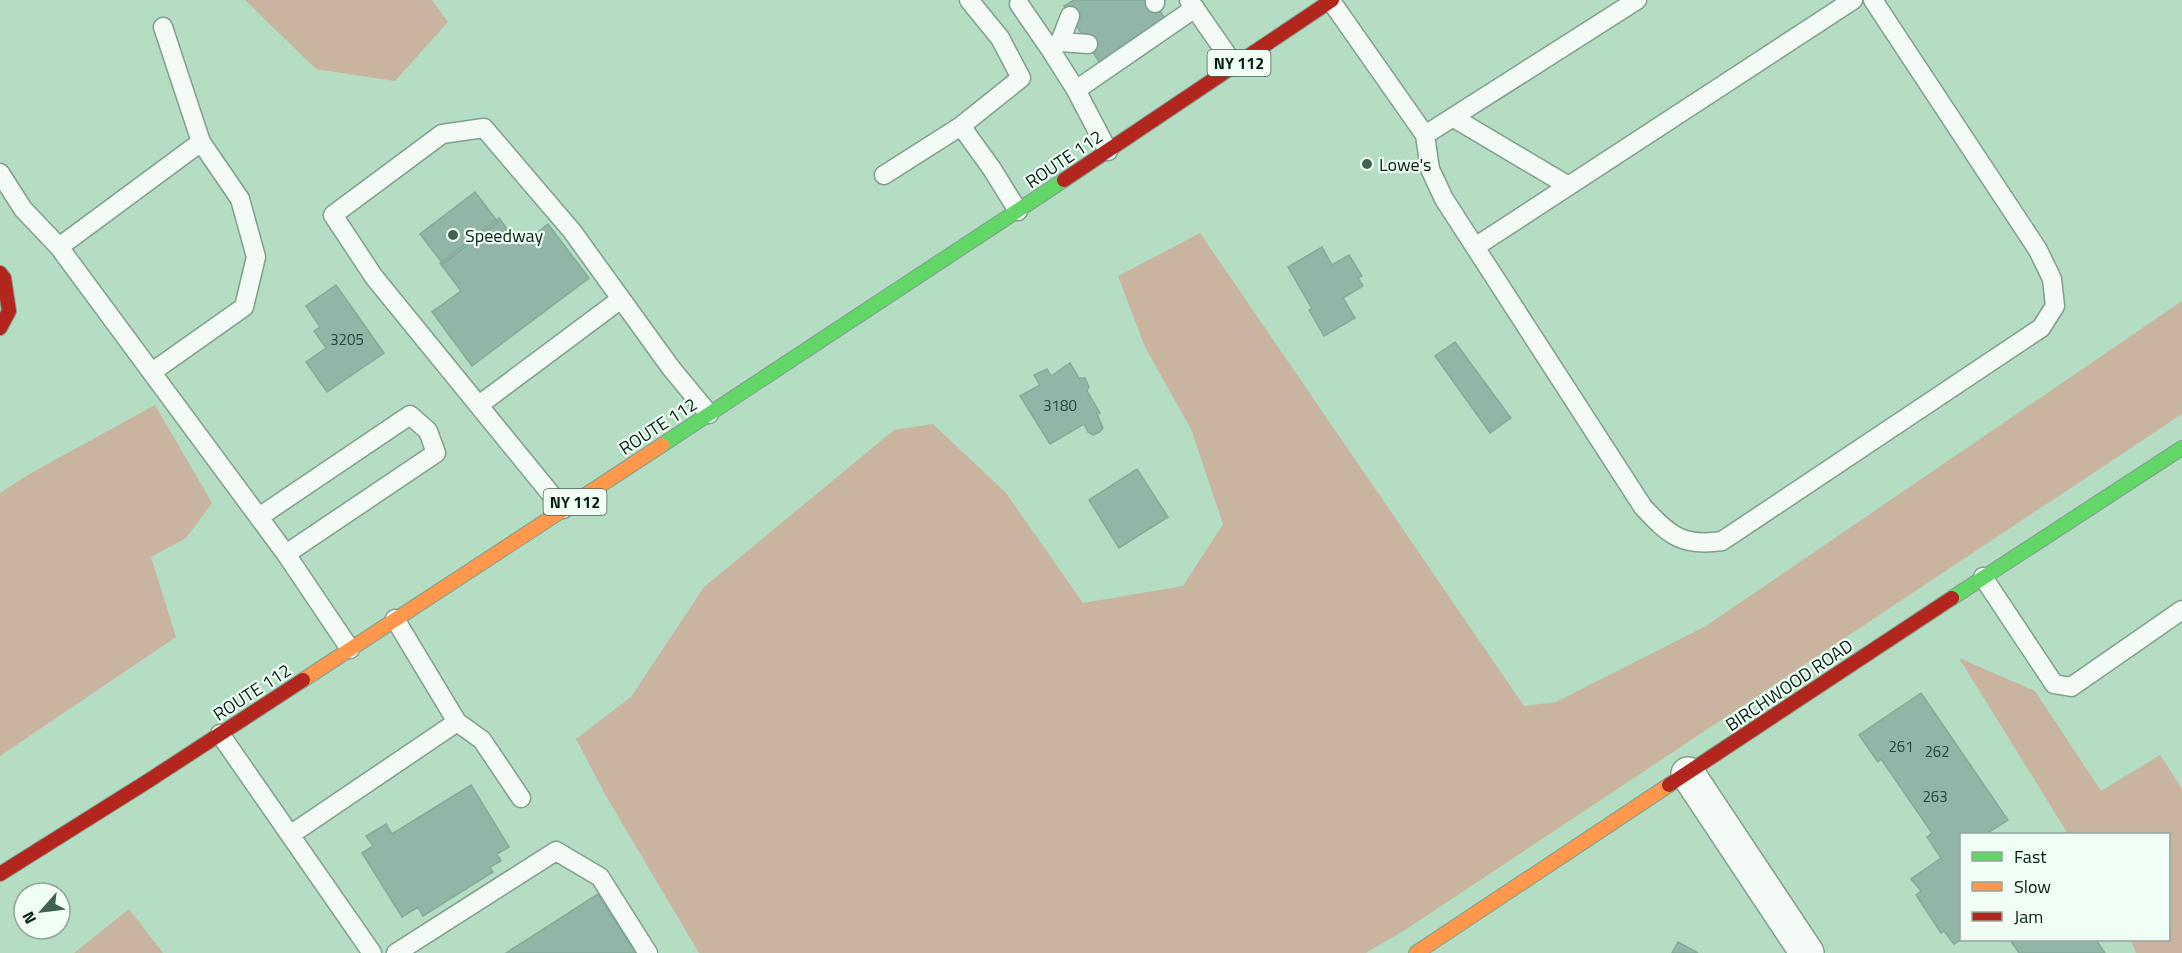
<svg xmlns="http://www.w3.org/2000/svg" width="2182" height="953" font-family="'Titillium Web',sans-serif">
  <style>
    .green { fill: #c8b49f }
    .building { fill: #91b6a7; stroke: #85aa9a; stroke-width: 1.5 }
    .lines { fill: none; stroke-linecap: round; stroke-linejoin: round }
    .lane-casing { stroke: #809f8c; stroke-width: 21 }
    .street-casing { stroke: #809f8c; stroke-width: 36 }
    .fast-casing { stroke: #809f8c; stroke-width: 16 }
    .slow-casing { stroke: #809f8c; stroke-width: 16 }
    .jam-casing { stroke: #809f8c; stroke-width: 16 }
    .lane { stroke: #f4faf6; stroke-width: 18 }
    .street { stroke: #f4faf6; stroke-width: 33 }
    .fast { stroke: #63d668; stroke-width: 14 }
    .slow { stroke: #ff974d; stroke-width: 14 }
    .jam { stroke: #b3261e; stroke-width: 14 }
    .poi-dot { fill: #416250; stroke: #f1fef5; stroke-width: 2 }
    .labels { text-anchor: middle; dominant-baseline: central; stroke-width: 4.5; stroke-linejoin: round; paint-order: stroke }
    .number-label { font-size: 15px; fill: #264636 }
    .shield { fill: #f1fef5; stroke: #4a6355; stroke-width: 1.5 }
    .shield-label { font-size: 16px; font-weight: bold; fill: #032011 }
    .street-label { font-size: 18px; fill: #032011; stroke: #f1fef5 }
    .poi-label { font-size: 18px; fill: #032011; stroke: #f1fef5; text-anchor: start }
  </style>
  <rect width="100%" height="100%" fill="#b5ddc4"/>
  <path class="green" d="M245,0H432L448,22L395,81L316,69Z
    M1200,233L1524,706L1556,702L1706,626L2182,301V414L1408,928L1366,953H699L606,796L576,739L631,697L704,587L894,430L933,424L1006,493L1083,603L1183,586L1223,524L1191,429L1145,347L1118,276Z
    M155,405L212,503L186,538L151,557L176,637L0,756V493L31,473Z
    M1959,658L2035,691L2101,791L2160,755L2182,789V953H2136L2131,940H2168V834H2068Z
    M129,909L163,953H74Z"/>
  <path class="building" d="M1074,0H1153L1167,22L1101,65L1064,6Z
    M475,192L498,222L443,264L420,234Z
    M499,218L520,246L548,224L589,278L472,366L432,312L461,291L440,263Z
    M1322,247L1332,265L1349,255L1362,276L1358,278L1363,286L1343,298L1355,318L1324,336L1309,310L1312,309L1288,267Z
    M336,285L384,353L327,392L306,362L326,348L314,331L320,327L306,306Z
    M1455,342L1511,418L1490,433L1435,356Z
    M1070,363L1079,378H1085L1089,387L1087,391L1100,413L1097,414L1103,428L1100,432L1093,435L1088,432L1084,424L1050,444L1020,396L1040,385L1034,375L1047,369L1051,376Z
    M1137,469L1168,517L1119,548L1089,500Z
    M1921,693L2008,820L1986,834H1962V939L1954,944L1944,931L1941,933L1916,895L1921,891L1911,879L1941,858L1927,837L1932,833L1881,759L1878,762L1859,735Z
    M471,785L509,847L497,854L501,861L490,867L493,872L423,916L418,907L402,917L362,853L373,846L366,836L386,824L392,834Z
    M598,894L636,953H506Z
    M2010,940H2096L2105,953H2019Z
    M1678,942L1698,953H1672Z"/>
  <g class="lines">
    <g class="lane-casing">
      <path id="lane" d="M1189,0L1235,66
        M1331,1L1425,135L1430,169L1444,199L1643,507C1669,535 1682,547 1722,541L2041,328L2055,306L2052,279L2038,250L1873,0
        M1155,3V0
        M1019,4L1050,49
        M1070,16L1060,42L1088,44
        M163,27L201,142L59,247L286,554L350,649
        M1060,42L1050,49L1076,90
        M1454,118L1567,185
        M961,126L1021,78L1000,38L969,0
        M1425,135L1637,0
        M1108,151L1076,90L1195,8
        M0,173L23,209L59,247
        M884,175L961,126L992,169L1018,211
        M1475,247L1853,0
        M152,372L244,307L256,257L240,199L201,142
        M479,405L621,299
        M563,509L374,277L333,215L442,134L484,128L572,231L671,368L709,414
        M259,517L410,415L428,431L436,453L286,554
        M1983,577L2054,684L2071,687L2182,610
        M457,722L482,740L521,798
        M220,734L372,953
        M290,835L457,722L395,619
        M396,953L556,851L600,877L648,953"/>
    </g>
    <g class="street-casing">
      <path id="street" d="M1688,774L1807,953"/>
    </g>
    <g class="fast-casing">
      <path id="fast" d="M662,445L1064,180
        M1952,598L2182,448"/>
    </g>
    <g class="slow-casing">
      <path id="slow" d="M303,680L662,445
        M1416,953L1669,785"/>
    </g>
    <g class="jam-casing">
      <path id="jam" d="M1064,180L1332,0
        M0,273L4,278L9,311L0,328
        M1669,785L1952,598
        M0,874L148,781L303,680"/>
    </g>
    <use href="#lane" class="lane"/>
    <use href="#street" class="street"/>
    <use href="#fast" class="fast"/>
    <use href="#slow" class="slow"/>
    <use href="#jam" class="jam"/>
  </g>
  <g class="poi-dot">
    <circle cx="1367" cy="164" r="6"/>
    <circle cx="453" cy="235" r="6"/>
  </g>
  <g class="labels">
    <g class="number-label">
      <text x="347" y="339">3205</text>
      <text x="1060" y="405">3180</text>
      <text x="1901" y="746">261</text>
      <text x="1937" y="751">262</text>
      <text x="1935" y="796">263</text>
    </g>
    <g class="shield">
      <rect x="1207.5" y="50" width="63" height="26" rx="4.5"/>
      <rect x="543.5" y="489" width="63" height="26" rx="4.5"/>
    </g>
    <g class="shield-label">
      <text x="1239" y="63">NY 112</text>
      <text x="575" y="502">NY 112</text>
    </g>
    <g class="street-label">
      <text transform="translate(1064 159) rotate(-34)">ROUTE 112</text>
      <text transform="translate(658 426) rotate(-33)">ROUTE 112</text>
      <text transform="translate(1789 685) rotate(-34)">BIRCHWOOD ROAD</text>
      <text transform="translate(252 692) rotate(-33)">ROUTE 112</text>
    </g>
    <g class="poi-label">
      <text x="1379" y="164">Lowe's</text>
      <text x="465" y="235">Speedway</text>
    </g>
  </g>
  <rect x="1960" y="833" width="210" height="108" fill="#f1fef5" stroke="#92a59a" stroke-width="1.5"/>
  <rect x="1972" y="852" width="30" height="9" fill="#63d668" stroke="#92a59a" stroke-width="1.5"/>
  <text x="2014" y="863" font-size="18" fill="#032011">Fast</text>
  <rect x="1972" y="882" width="30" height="9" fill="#ff974d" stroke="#92a59a" stroke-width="1.5"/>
  <text x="2014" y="893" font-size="18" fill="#032011">Slow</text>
  <rect x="1972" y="912" width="30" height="9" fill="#b3261e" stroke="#92a59a" stroke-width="1.5"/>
  <text x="2014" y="923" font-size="18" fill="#032011">Jam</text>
  <g transform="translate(42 911) rotate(242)"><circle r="28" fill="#f1fef5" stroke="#92a59a" stroke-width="1.5"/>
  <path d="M0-4.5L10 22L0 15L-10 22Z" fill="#416250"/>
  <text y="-9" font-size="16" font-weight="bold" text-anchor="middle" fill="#032011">N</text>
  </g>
</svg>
